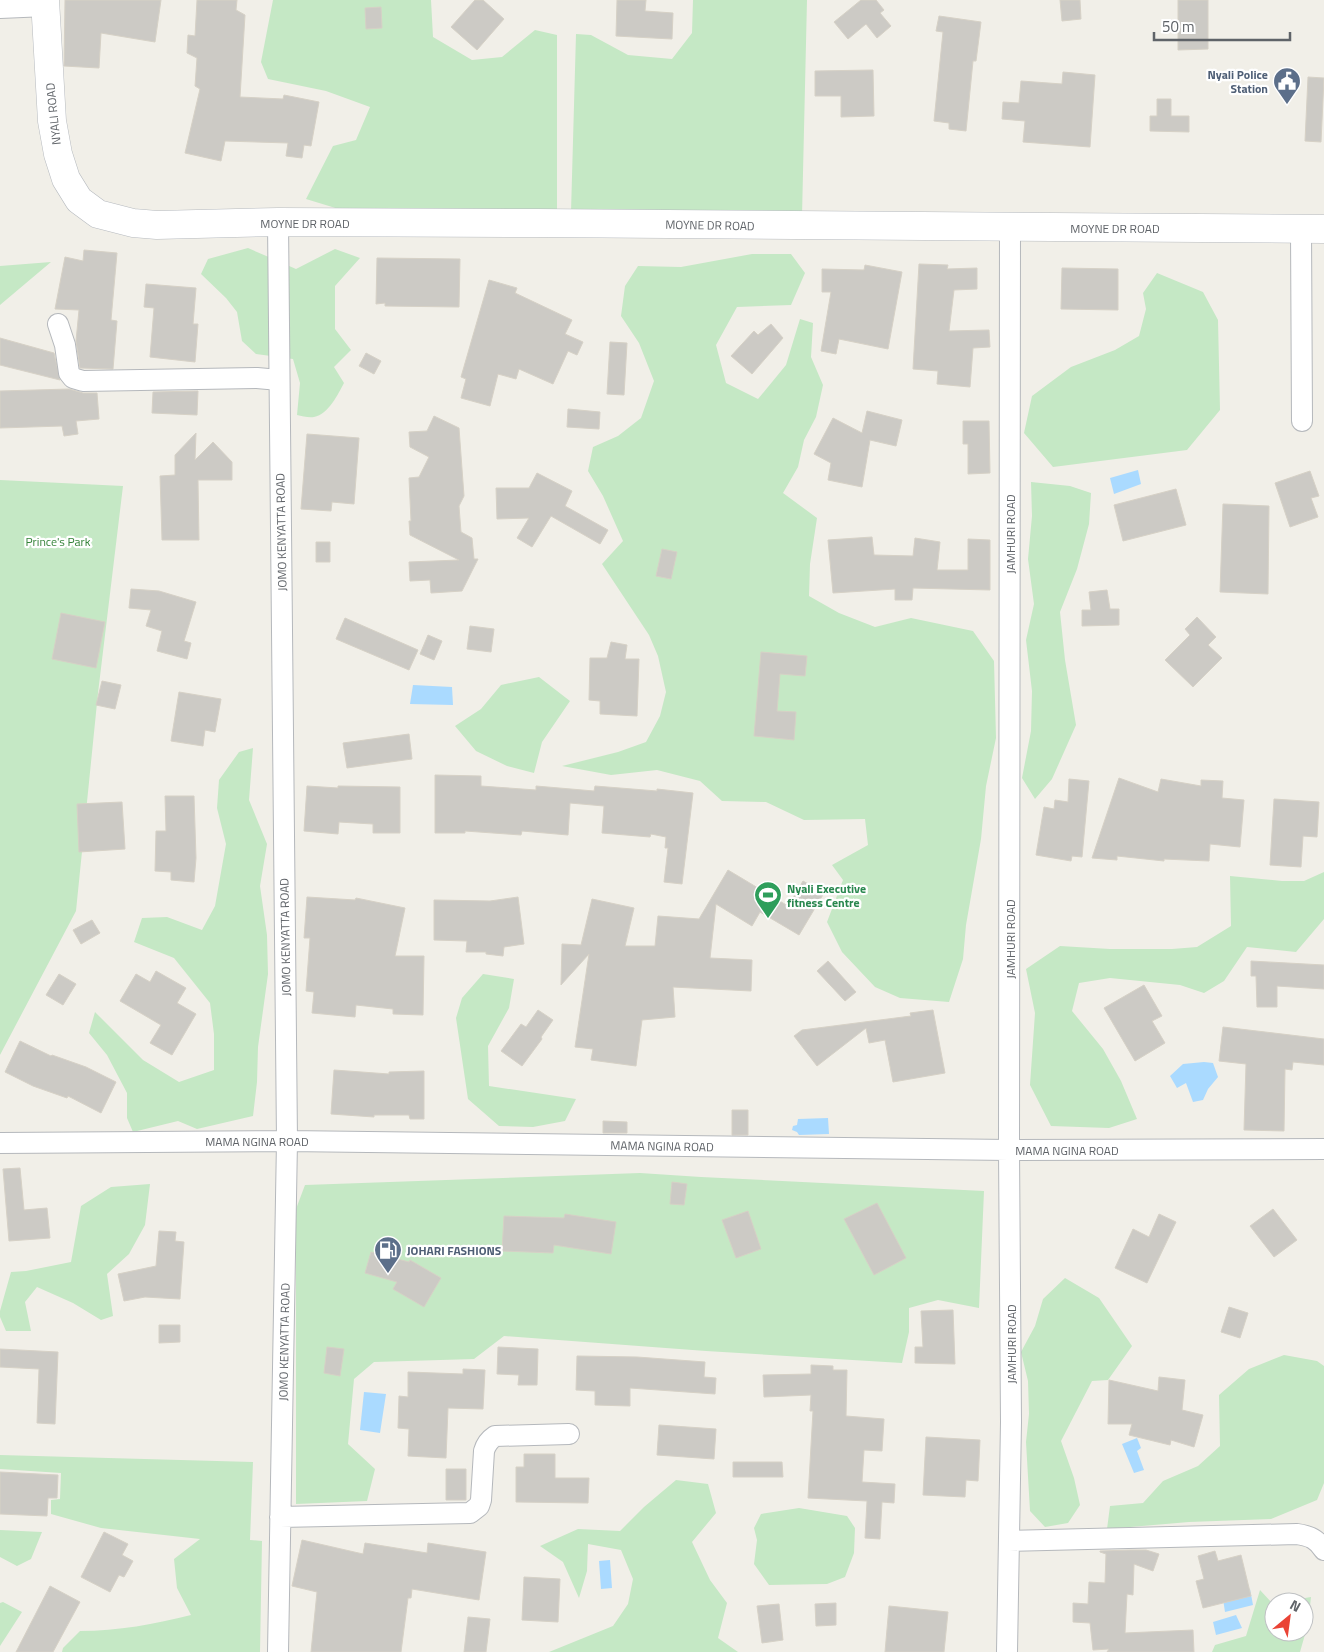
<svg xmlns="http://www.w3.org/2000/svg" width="1324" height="1652" font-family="'Titillium Web',sans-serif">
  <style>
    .green { fill: #c5e8c5 }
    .water { fill: #aadaff }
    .building { fill: #cccac5; stroke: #d6d1c6 }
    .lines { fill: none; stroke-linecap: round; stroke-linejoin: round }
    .street-casing { stroke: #b5b8bc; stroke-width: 22 }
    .secondary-casing { stroke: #b6babf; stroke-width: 29 }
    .street { stroke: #fff; stroke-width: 20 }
    .secondary { stroke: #fff; stroke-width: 28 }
    .labels { text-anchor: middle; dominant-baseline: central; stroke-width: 4.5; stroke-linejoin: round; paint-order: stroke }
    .service-label { font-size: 12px; font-weight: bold; fill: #4e5e75; stroke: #fff; text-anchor: end }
    .street-label { font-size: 12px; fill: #5f6368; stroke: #fff }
    .park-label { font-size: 12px; fill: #348238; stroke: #fff }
    .leisure-label { font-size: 12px; font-weight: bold; fill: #27864d; stroke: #fff; text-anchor: start }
  </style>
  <rect width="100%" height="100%" fill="#f1efe8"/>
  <path class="green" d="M273,0H431L433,37L472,60L502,57L535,30L557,35V209L400,217L342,210L306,199L333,146L356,140L370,107L326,91L268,79L261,62Z
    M693,0H807L802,216L571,212L576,34L591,35L628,55L672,59L692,33Z
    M248,248L296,269L335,249L360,258L335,286V329L351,350L334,367L344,383C338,394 329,414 314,417C309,418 302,416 297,415L300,383L293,359L256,354L242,341L237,312L226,298L201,274L208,259Z
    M752,254H791L805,273L791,305L737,307L716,345L726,383L758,399L786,365L800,319L813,323L811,357L823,385L816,417L804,440L798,467L783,493L817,518L810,564L809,596L839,613L875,627L911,618L973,631L994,661L996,738L986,786L981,839L966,925L963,959L949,1002L900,998L875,987L842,952L827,922L843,880L832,865L868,845L865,819L804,820L766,802L722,801L700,781L657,770L611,775L562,766L618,752L646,742L660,716L666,692L658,656L649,635L602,564L623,541L603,496L588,471L593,447L618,436L641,418L654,381L639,343L621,316L625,286L638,266L681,267Z
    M51,262L0,305V266Z
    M1157,273L1203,292L1218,320L1220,410L1187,450L1053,467L1024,433L1032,396L1071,367L1115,350L1139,336L1146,309L1143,293Z
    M0,480L123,486L98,693L76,911L0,1055Z
    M1031,482L1070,486L1091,493L1089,524L1077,569L1060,612L1065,660L1076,725L1052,779L1035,799L1022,778L1031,731L1032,691L1026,640L1034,604L1028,559L1032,516Z
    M539,677L570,701L542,742L534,773L507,766L476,751L455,726L481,709L501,685Z
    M253,748L249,800L267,844L260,886L267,935L268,974L258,1047L257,1082L253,1116L197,1129L178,1121L133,1132L127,1118V1093L107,1055L89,1033L95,1012L143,1060L179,1082L214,1070V1034L210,1003L174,958L134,942L142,918L167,917L202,930L215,906L226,844L217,808L219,780L239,752Z
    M1324,872V919L1296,952L1247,947L1224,981L1204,993L1180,985L1110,978L1079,983L1072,1011L1103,1049L1121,1081L1137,1119L1109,1128L1051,1126L1030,1085L1035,1013L1026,969L1060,946L1110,949H1172L1197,947L1231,926L1230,876L1282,881H1304Z
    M483,974L514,979L509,1008L488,1046L489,1086L576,1099L565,1121L533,1127L499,1126L468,1099L456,1018L462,998Z
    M640,1173L701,1177L984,1191L979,1308L938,1300L909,1308V1332L902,1363L706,1351L504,1336L474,1359L374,1362L354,1379L348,1444L375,1469L367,1501L296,1504V1209L305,1185Z
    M150,1184L145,1225L129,1254L107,1274L113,1316L101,1320L73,1303L37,1287L25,1302L31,1331H6L0,1317V1311L11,1272L26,1271L71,1262L81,1206L111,1187Z
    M1065,1278L1099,1298L1132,1346L1108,1380L1092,1381L1061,1441L1074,1478L1080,1505L1068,1523L1045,1527L1030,1511L1026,1442L1029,1414L1028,1381L1021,1352L1035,1326L1043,1299Z
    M1284,1355L1317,1361L1324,1366V1483L1317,1500L1271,1519L1189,1522L1107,1529L1110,1506L1143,1503L1163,1481L1198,1466L1220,1446L1219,1395L1249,1369Z
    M0,1455L253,1462L250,1540L262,1541L260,1652H62L63,1648L80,1631C118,1631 155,1624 191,1615L177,1588L174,1559L200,1539L101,1528L51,1514V1500L60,1499L61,1473L0,1469Z
    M676,1480L708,1484L716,1513L692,1542L710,1580L727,1603L718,1638L738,1652H549L613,1626L628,1604L633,1579L621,1550L588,1544L587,1571L579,1598L563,1562L540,1546L578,1529L620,1531L644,1507Z
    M799,1508L847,1516L855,1528L854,1553L845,1577L827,1584L769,1585L754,1564L757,1540L754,1528L761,1514Z
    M0,1530L42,1532L31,1559L17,1566L0,1557Z
    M1260,1590L1272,1603H1274V1632H1304V1602H1281L1311,1597L1308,1624L1300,1652H1212L1215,1645L1246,1636Z
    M3,1602L22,1612L0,1646V1603Z"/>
  <path class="water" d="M1138,470L1141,484L1114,494L1110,478Z
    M413,685L452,687L453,705L410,704Z
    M1204,1062L1213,1063L1218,1077L1208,1089L1203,1100L1193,1102L1186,1083L1177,1088L1170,1076L1183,1064Z
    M828,1118L829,1134L799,1135L797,1132L792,1130L793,1126L797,1125L798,1119Z
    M364,1392L386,1394L380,1433L360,1430Z
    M1137,1438L1141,1448L1137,1451L1144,1470L1134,1473L1122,1444Z
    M610,1560L612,1588L601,1589L599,1561Z
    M1250,1589L1253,1605L1225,1612L1223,1599Z
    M1236,1615L1242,1628L1216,1635L1213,1622Z"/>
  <path class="building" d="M65,0H161L155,42L101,33L99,68L64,66Z
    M197,0H237L236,10L245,15L240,97L283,99L284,95L319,102L311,146L304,145L302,158L286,156L288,143L225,141L221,161L185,153L200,89L195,86L197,58L187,53L188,35L195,36Z
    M475,0H483L504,19L477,50L451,27Z
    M617,0H646L645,11L673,13L672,39L616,36Z
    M861,0H876L884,10L880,13L891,26L877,38L866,24L848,39L834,22Z
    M1060,0H1080L1081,19L1062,21Z
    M1178,0H1208V49L1178,50Z
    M381,7L382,28L366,29L365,8Z
    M939,16L981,22L976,61H973L966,131L949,129V123L934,121L943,32L936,31Z
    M873,70L874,116L841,117V96H815V71Z
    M1063,72L1095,75L1090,147L1023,142L1025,121L1002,119L1003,102L1019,103L1021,81L1062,84Z
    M1308,77L1324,78L1321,142L1305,141Z
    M1157,99H1171V116H1189V132L1150,131V116H1157Z
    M84,250L117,253L111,320L117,321L113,369L80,368L76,341L79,310L55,309L65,257L83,261Z
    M377,258L460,259L459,307L385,306V303L376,304Z
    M919,264L948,265L947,269L977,268V289L954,290L949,331L989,330L990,347L973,348L970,387L937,384L938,371L913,369Z
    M865,265L902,272L888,349L839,339L836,354L821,351L831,292H822V269L864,270Z
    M1062,268L1118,269V310L1061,309Z
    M489,280L517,288L515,293L572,320L565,334L583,342L577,355L568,351L553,384L519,369L516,379L498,374L490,406L461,398L466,379L461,377Z
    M146,284L196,288L193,324H198L195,362L150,357L154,308L144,307Z
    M771,324L783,338L752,374L731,356L754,331L758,335Z
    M0,338L54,353L60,380L0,365Z
    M610,342L627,343L624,395L607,394Z
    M366,353L381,361L374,374L359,366Z
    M69,389L83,393H97L99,419L76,421L78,434L64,436L62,426L0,428V391Z
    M198,391L197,415L152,413L153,392Z
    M568,409L600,412L599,429L567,427Z
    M867,411L902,420L896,446L870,440L862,487L828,480L831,463L814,454L833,418L862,433Z
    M434,416L459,428L464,496L459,506L461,532L472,538L474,559H478L462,591L431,593L430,580L410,581L409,562L459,560L410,535L409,521H411L409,478L419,477L429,457L410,447L409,432L427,431Z
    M963,421H989L990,473L968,474V444H963Z
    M196,433L195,460L213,442L232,462V480H198L199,540H162L160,476L175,475V455Z
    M307,434L359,438L354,504L332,502L331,511L301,509Z
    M1310,471L1319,496L1311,498L1318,517L1290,527L1275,483Z
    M537,473L572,491L565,506L608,530L600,544L551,516L532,547L517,538L529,518L497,519L496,488H529Z
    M1176,489L1186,525L1123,541L1114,505Z
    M1223,504L1269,506L1268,594L1220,592Z
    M872,537L874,555L913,556L915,538L940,542L937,570H968V539L990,540V590L913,588L912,600H895V589L833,593L828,540Z
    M316,542H330V562H316Z
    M662,549L677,552L671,579L656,576Z
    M131,589L159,591L196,602L184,641L191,643L187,659L157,651L162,631L146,626L151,610L129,608Z
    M1107,590L1110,609H1119V625L1082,626V610H1091L1089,592Z
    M61,613L105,622L96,668L52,659Z
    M1197,617L1216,637L1208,645L1222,658L1193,687L1165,660L1190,635L1185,629Z
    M345,618L418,650L409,670L336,639Z
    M470,626L494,629L491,652L467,649Z
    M428,635L442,641L434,660L420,654Z
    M611,642L627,645L625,659H639L637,716L600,714V701L589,700L590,658H607Z
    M761,652L807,656L805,676L780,674L777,711L796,712L794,740L754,736Z
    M102,681L121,685L115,709L96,705Z
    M179,692L221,699L215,732L205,730L203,746L171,741Z
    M409,734L412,759L347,768L343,743Z
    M435,775L481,776V786L536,790V786L594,791L595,786L657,791V789L693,793L682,884L664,882L668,848H665L666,837L651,834L650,837L602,833L604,806L570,803L568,835L522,831L521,835L465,831V833H435Z
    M1119,778L1158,792L1161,779L1201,786V780L1223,781L1222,798L1244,800L1240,847L1210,844L1209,861L1164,859V861L1117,856V860L1092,858Z
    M1069,779L1089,781L1082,857L1072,856L1071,861L1036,855L1044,807L1054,809L1055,800L1068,802Z
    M307,786L338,788V786L400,787V833H373V824L339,822L338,834L304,831Z
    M165,796H194L196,858L194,882L171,880V872L155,871L156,831H166Z
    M1274,799L1319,802L1317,837L1303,836L1301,867L1270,865Z
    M122,802L125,849L79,852L77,804Z
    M728,870L788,906L803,881L824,893L799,935L760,912L752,926L716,904L710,958L752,960L751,991L673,987L675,1017L642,1020L636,1066L591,1060L593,1049L575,1047L589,954L561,985L562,944L581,945L592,899L634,908L625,946H655L658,916L699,919Z
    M307,897L355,900L356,898L405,908L395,956H424L423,1015L393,1014V1009L356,1005L355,1017L312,1013L314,992L306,991L310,938H304Z
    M518,897L524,944L504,947L503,956L486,954V952H466L467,941L434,940V900L490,901Z
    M92,920L100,933L81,944L73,930Z
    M828,961L856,992L845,1001L817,971Z
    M1251,961L1324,965V989L1277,986V1007H1257L1256,976H1251Z
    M156,971L186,988L177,1003L196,1014L172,1055L150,1043L161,1025L120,1001L136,974L150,982Z
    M59,974L76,984L63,1005L46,995Z
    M1144,985L1162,1016L1152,1021L1165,1043L1135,1061L1104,1008Z
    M538,1010L553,1020L541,1037L542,1039L522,1066L501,1051L521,1024L526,1027Z
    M933,1010L945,1073L893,1082L885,1040L869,1043L866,1028L817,1066L794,1036L802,1030L911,1016L910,1013Z
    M1223,1027L1324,1039V1065L1293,1062L1292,1070L1285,1069L1284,1131L1244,1130L1246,1064L1219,1061Z
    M20,1041L51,1056L52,1055L86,1067L116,1082L101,1113L68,1096L67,1098L33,1086L5,1072Z
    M334,1070L389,1074V1072L424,1071V1119H410L409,1115H374V1117L331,1114Z
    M732,1110H748V1135H732Z
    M603,1121L627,1122V1133H603Z
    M20,1168L24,1210L47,1208L50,1238L9,1241L3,1169Z
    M672,1182L687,1184L684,1205L670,1204Z
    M877,1203L906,1258L874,1275L844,1219Z
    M1273,1209L1297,1240L1274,1257L1250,1226Z
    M748,1211L761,1249L736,1258L722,1220Z
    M565,1214L616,1222L611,1254L554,1245L553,1253L502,1251L504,1216L564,1218Z
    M1159,1214L1176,1222L1147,1283L1115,1268L1133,1229L1149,1237Z
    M159,1231L176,1232L175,1241L184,1242L180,1299L145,1297L124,1301L118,1274L156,1266Z
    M371,1252L409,1262L410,1260L441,1278L424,1307L393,1289L397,1282L365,1273Z
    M1229,1307L1248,1313L1240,1338L1221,1332Z
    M953,1310L955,1364L915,1363V1347H923L921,1311Z
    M159,1325H180V1342L159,1343Z
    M327,1347L344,1349L340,1376L324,1373Z
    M498,1347L538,1349L537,1385H518L519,1375L497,1374Z
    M0,1349L58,1352L55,1424L37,1423L39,1369L0,1367Z
    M577,1356L637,1357L705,1362L704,1377L716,1378L715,1394L630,1388V1406L595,1405V1391L576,1390Z
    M811,1365L833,1366V1370H847L846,1416L884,1419L882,1451L864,1450L862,1482L895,1484L894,1503L882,1502L880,1539L865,1538L867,1501L808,1498L813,1411H810L811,1395L764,1397L763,1375L811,1374Z
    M463,1369L485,1370L483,1409L448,1408L446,1458L408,1456L409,1429L398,1428L399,1396L408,1397V1372L463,1374Z
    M1159,1377L1185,1380L1182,1410L1203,1415L1194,1447L1171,1440L1170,1445L1129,1435L1132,1424H1108L1109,1380L1158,1391Z
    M659,1425L716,1429L714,1459L657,1455Z
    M926,1437L980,1440L978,1481L966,1480L965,1497L923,1495Z
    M524,1454H555V1478H589L588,1503L516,1502V1467H524Z
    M733,1462H782L783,1477H733Z
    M446,1469H466V1500H446Z
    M0,1472L58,1475L57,1498H48L47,1516L0,1514Z
    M104,1532L128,1544L122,1555L133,1561L124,1577L119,1575L110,1592L81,1577Z
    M302,1540L363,1554L365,1543L427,1553L428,1543L486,1552L479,1600L412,1589L411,1598H408L401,1652H311L317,1592L292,1586Z
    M1131,1550H1146L1159,1554L1153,1571L1134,1564L1133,1595L1127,1594L1125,1633L1193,1630L1194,1652H1107L1109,1649L1093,1650L1090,1623L1073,1622V1603L1088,1604L1089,1582L1105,1583L1106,1554L1100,1552V1551Z
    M1215,1551L1218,1561L1241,1555L1251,1596L1203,1608L1196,1581L1204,1579L1198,1556Z
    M524,1577L560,1579L558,1622L522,1620Z
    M50,1586L80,1602L53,1652H16Z
    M836,1603V1625L816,1626L815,1604Z
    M779,1604L783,1640L762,1643L757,1606Z
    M889,1606L948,1612L944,1652H885Z
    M468,1617L490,1619L486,1652H464Z"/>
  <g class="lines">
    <g class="street-casing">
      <path id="street" d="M0,8L46,6
        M1301,229L1302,421
        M58,324L65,345L69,373L73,378L83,381L257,378L279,380
        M0,1143L287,1141L1009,1150L1324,1149
        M280,1517L470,1513L479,1506L481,1500L484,1451C486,1444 489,1440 495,1436L569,1434
        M1009,1541L1297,1534C1310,1536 1317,1539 1324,1550
        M278,1652L287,1141L278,222
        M1007,1652L1011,1422L1009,1150L1010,227"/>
    </g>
    <g class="secondary-casing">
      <path id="secondary" d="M45,0L52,121L58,154L66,179L79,200L98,214L133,223L157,225L278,222L537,223L1324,229"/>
    </g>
    <use href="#street" class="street"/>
    <use href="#secondary" class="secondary"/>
  </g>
  <defs>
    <g id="civic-pin" transform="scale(1.4375)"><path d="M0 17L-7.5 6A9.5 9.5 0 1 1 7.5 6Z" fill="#5c6f8a" stroke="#fff"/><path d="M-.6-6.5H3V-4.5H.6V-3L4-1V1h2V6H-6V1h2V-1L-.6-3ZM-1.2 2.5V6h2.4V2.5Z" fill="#fff"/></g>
    <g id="stadium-pin" transform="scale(1.4375)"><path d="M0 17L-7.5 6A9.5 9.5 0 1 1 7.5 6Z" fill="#2e9e5b" stroke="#fff"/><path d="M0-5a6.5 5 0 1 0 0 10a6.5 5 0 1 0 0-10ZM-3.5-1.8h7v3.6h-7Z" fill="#fff"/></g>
    <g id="fuel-pin" transform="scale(1.4375)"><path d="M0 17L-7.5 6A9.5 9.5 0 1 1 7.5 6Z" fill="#5c6f8a" stroke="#fff"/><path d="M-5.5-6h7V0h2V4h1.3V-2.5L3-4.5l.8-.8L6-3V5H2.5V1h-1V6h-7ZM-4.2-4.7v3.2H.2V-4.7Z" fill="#fff"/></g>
  </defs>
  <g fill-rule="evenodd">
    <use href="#civic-pin" x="1287" y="81"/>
    <use href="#stadium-pin" x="768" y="895"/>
    <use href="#fuel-pin" x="388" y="1250"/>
  </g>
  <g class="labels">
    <g class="service-label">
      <text x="1268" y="74">Nyali Police<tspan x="1268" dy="14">Station</tspan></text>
      <text x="407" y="1250" text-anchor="start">JOHARI FASHIONS</text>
    </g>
    <g class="street-label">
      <text transform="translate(53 114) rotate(-96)">NYALI ROAD</text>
      <text x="305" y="223">MOYNE DR ROAD</text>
      <text transform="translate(710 225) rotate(1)">MOYNE DR ROAD</text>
      <text x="1115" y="228">MOYNE DR ROAD</text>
      <text transform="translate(281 532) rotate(-91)">JOMO KENYATTA ROAD</text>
      <text transform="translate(1010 534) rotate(-90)">JAMHURI ROAD</text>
      <text transform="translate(285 937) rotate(-91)">JOMO KENYATTA ROAD</text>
      <text transform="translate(1010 939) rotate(-90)">JAMHURI ROAD</text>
      <text x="257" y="1141">MAMA NGINA ROAD</text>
      <text transform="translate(662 1146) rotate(1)">MAMA NGINA ROAD</text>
      <text x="1067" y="1150">MAMA NGINA ROAD</text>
      <text transform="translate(284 1342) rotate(-89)">JOMO KENYATTA ROAD</text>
      <text transform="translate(1011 1344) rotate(-90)">JAMHURI ROAD</text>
    </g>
    <g class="park-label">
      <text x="58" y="541">Prince's Park</text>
    </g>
    <g class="leisure-label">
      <text x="787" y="888">Nyali Executive<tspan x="787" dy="14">fitness Centre</tspan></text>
    </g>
  </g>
  <g transform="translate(1289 1617) rotate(29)"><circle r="24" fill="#ffffff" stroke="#bfc1c3"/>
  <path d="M0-4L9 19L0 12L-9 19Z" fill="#ea4335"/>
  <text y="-8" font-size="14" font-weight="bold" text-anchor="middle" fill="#5f6368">N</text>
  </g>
  <path d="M1154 32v8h136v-8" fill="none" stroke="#5f6368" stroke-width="2.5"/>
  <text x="1162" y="32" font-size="15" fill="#5f6368" stroke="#ffffff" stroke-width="4" paint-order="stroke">50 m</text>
</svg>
